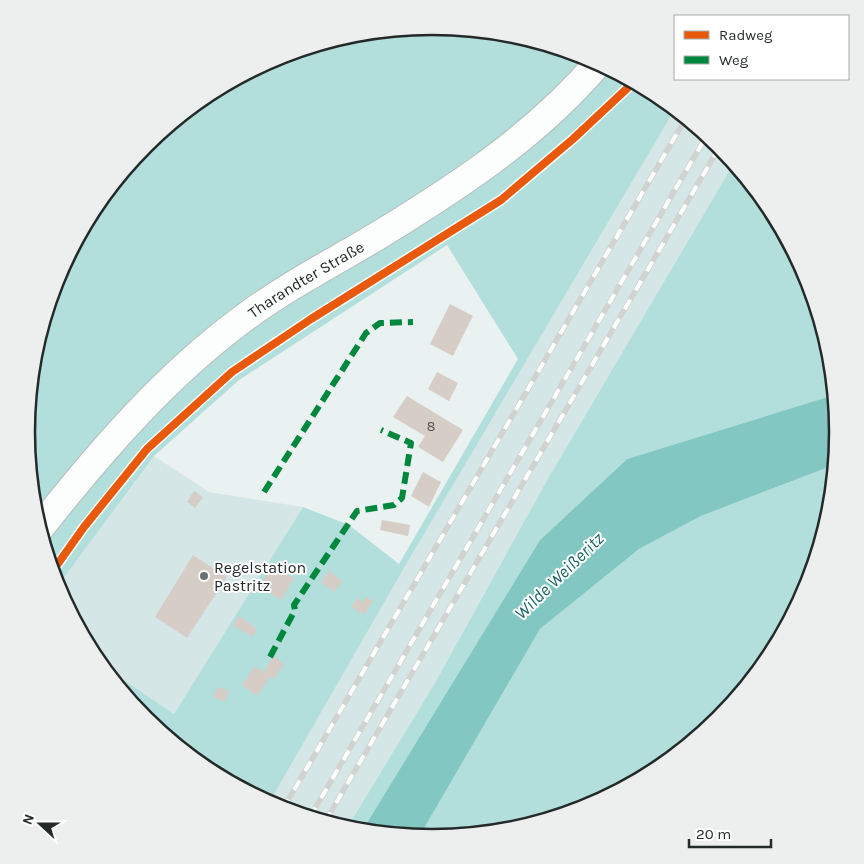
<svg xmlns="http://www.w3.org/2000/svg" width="864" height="864" font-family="Karla,sans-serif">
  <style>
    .built { fill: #d4e6e5 }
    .green { fill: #b2dedc }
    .water { fill: #82c7c2 }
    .building { fill: #d6cdc7 }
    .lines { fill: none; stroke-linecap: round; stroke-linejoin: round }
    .secondary-casing { stroke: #b5bdbc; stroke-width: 30 }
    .secondary { stroke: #fcfdfd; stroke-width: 28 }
    .rail-casing { stroke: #d0d3d2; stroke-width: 5.5 }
    .rail { stroke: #fff; stroke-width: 4; stroke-dasharray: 11; stroke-linecap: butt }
    .quiet { stroke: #00873e; stroke-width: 6; stroke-dasharray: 12 6; stroke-linecap: butt }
    .cycleway-casing { stroke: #fff; stroke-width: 11 }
    .cycleway { stroke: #e8590c; stroke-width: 8 }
    .poi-dot { fill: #697070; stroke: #fff; stroke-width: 2 }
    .labels { text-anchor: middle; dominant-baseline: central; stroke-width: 4; stroke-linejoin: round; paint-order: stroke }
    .number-label { font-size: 14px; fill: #505351 }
    .street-label { font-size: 16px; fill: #242a2a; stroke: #fff }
    .poi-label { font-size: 16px; fill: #242a2a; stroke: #fff; text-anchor: start }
    .water-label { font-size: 18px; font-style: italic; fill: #176461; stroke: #fff }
    .rim { fill: none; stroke: #242a2a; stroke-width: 2.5 }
  </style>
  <rect width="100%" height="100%" fill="#e9f2f1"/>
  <path class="built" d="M675,109L719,145L734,163L546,482L435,683L347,828L269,803L404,568Z
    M154,456L209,492L303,507L174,714L99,663L57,587Z"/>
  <path class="green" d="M432,26C458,29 487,29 512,34C569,47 629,72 675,109L404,568L269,803L206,769L145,719L99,663L174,714L303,507L349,525L399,564L518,359L447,245L239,380L154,456L57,587C42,536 26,485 26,431C28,268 127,123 276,57C326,36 379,31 432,26Z
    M734,163L770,207L807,277L830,353L834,395L627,459L540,540L362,831L347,828L435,683L546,482Z
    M834,465L830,511L807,588L769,658L719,719L657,770L587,807L511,830L432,838L419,837L540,629L639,549L701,516Z"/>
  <path class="water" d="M834,395L838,432L834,465L701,516L639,549L540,629L419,837L362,831L540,540L627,459Z"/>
  <path class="building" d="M450,304L473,316L453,356L430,344Z
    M437,372L458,383L449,401L428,389Z
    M407,396L463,430L443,462L418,447L425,436L393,417Z
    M423,472L441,482L429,507L411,496Z
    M194,491L203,497L195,508L187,502Z
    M382,520L410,525L408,536L380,530Z
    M193,555L227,577L187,638L155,617Z
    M272,565L294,578L281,600L259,587Z
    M329,571L342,581L334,592L321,582Z
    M366,597L373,601L364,615L351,607L357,598L363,602Z
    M239,616L257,629L252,637L233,625Z
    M274,656L284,664L274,679L270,677L257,696L242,685L255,666L263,672Z
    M217,687L229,691L225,702L213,697Z"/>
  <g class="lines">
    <g class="secondary-casing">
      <g id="secondary">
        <path id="s1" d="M39,529C100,452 165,376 244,318C287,286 334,262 379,235C459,186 537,135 598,63"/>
      </g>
    </g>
    <use href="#secondary" class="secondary"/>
    <g class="rail-casing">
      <path id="rail" d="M283,809L686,118
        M310,817L707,135
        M325,822L720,146"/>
    </g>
    <use href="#rail" class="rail"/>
    <path class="quiet" d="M264,492L366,333L380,323L413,322
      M270,657L295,610L294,605L357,511L394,505L402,498L411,443L381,430"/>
    <g class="cycleway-casing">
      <path id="cycleway" d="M52,572L84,527L147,449L232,372L311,319L501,200L573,139L634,82"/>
    </g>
    <use href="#cycleway" class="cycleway"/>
  </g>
  <circle class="poi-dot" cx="204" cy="576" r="5"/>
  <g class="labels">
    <g class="number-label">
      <text x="431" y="426">8</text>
    </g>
    <g class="street-label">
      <text stroke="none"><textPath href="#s1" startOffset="368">Tharandter Straße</textPath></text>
    </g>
    <g class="poi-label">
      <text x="214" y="567">Regelstation<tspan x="214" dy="18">Pastritz</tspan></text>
    </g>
    <g class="water-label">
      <text transform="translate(559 576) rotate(-44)">Wilde Weißeritz</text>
    </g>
  </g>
  <path d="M0 0H864V864H0ZM35 432a397 397 0 1 1 794 0a397 397 0 1 1-794 0Z" fill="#edeeee" fill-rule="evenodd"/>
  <path class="rim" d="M35 432a397 397 0 1 1 794 0a397 397 0 1 1-794 0Z"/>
  <rect x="674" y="15" width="175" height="65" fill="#ffffff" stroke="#a7aaaa"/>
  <rect x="684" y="31" width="25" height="8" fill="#e8590c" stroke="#a7aaaa"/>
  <text x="719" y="40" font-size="15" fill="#242a2a">Radweg</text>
  <rect x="684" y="56" width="25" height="8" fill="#00873e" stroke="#a7aaaa"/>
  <text x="719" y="65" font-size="15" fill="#242a2a">Weg</text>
  <g transform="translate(40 824) rotate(291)" stroke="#ffffff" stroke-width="4" paint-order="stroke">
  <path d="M0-4L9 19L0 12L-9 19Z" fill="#242a2a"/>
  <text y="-8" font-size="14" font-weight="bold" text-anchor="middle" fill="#242a2a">N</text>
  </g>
  <path d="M689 839v8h82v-8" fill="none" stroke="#242a2a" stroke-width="2.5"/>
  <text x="696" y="839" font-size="15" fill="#242a2a" stroke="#ffffff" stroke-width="4" paint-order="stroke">20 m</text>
</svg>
